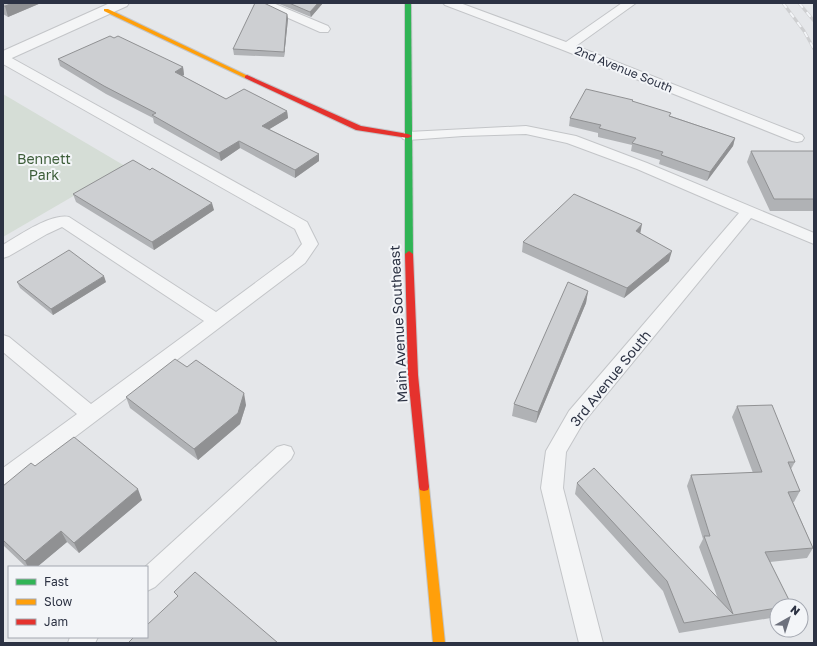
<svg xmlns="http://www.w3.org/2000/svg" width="817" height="646" font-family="'Golos Text',sans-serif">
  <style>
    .green { fill: #d5ddd6 }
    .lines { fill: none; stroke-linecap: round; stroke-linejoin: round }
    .lane-casing { stroke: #c3c5c8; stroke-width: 2 }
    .street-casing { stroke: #c3c5c8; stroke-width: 2 }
    .fast-casing { stroke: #c3c5c8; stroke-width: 2 }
    .slow-casing { stroke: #c3c5c8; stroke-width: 2 }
    .jam-casing { stroke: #c3c5c8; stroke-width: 2 }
    .lane { fill: #f4f5f6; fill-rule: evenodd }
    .street { fill: #f4f5f6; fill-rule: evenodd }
    .fast { fill: #30b455; fill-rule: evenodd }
    .slow { fill: #ff9f0a; fill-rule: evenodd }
    .jam { fill: #e5322d; fill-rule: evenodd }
    .rail-casing { stroke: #cecfd1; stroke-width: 3 }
    .rail { stroke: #f3f5f8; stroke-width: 2; stroke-dasharray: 6; stroke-linecap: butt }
    .wall { fill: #b0b2b5 }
    .shaded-wall { fill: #909193 }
    .building { fill: #cdcfd2; stroke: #909193 }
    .labels { text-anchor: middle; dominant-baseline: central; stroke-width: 4; stroke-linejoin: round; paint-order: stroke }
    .far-street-label { font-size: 12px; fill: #2c3243; stroke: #f3f5f8 }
    .park-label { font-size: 14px; fill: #3e5e3a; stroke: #f3f5f8 }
    .street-label { font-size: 14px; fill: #2c3243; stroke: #f3f5f8 }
  </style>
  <rect width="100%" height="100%" fill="#e5e7ea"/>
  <path class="green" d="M3,94L125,166L3,237Z"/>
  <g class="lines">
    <g class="lane-casing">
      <path id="lane" d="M257,3H273L328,26L330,29L328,32H320L259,5Z
        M443,3H460L566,42L622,3H636L576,46L802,135L804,138L802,141L797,142L792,141L563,50L445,5Z
        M3,55L8,56L307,222L318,244L305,263L10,486L3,489V468L77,414L3,352V335L9,337L91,404L204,321L62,227L47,234L9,256L3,258V245C18,236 51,213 69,217L216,312L293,255L302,244L295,229L3,64Z
        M526,126L576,136L647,163L814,233V244L751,218L583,423L566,452L563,488L603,643H579L541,488L546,451L569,411L739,213L637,169L567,143L526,134L463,136L408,140L403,139L401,136L403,133L408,132Z
        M284,445L291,447L294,453L291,459L155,587L147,591V567H145L277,447Z
        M70,637H98L95,643H68Z"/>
    </g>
    <g class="street-casing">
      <path id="street" d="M110,3H129L127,6L3,62V51Z"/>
    </g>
    <g class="fast-casing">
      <path id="fast" d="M405,3H411L413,254L409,257L405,254Z"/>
    </g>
    <g class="slow-casing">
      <path id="slow" d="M104,9H108L250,77L249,78H245L104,11Z
        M424,483L428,484L429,487L445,643H433L419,487L420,484Z"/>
    </g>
    <g class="jam-casing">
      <path id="jam" d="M247,75L361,126L408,134L412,136L408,138L356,130L245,78V76Z
        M409,251L413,254L418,375L429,487L428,490L424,491L420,490L419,487L408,375L405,254Z"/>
    </g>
    <use href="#lane" class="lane"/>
    <use href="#street" class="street"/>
    <use href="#fast" class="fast"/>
    <use href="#slow" class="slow"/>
    <use href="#jam" class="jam"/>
    <g class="rail-casing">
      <path id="rail" d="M783,3L804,31L814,49
        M799,3L814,21"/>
    </g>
    <use href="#rail" class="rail"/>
  </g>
  <path class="wall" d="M3,3H41L8,17L3,14Z
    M277,3H323L311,17Z
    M287,14L288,19L284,57L234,55L233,49Z
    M114,38L183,67L184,75L183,76L226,99L287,111L288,118L269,129L319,154V161L295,178L240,148L221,161L154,123L153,118L106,94L60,66L58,59Z
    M633,100L632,102L671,116L735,138L733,146L707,181L659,164L660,160L631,151L632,145L598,137V133L569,126L570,118Z
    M751,151H814V211H770L747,162Z
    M150,170L214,210L154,250L76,202L73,194Z
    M640,234L669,261L624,298L522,252L523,242Z
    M17,282H106L53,315L20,288Z
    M588,291L586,303L536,423L512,416L514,404Z
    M187,367L246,405L240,424L198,460L130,408L126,397Z
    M737,406L795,462L791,469L800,491L794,502H793L813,548L807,558L770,562L792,606H777V617L679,633L663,591L575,494L577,483L718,599L699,547L703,539L687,486L691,475L753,473L732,417Z
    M35,466L142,500L79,553L67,542L37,567H26L3,545V486Z"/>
  <path class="shaded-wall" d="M13,3H41L8,17L5,6Z
    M318,3H323L311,17L310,12Z
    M287,14L288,19L284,57V52Z
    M183,67L184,75L176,79L175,72Z
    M287,111L288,118L263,133L262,126Z
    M735,138L733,146L707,181L710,172Z
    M239,141L240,148L221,161L219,153Z
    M319,154V161L295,178V170Z
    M212,203L214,210L154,250L152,242Z
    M642,224L640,235L636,231Z
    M672,251L669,261L624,298L627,288Z
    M104,276L106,282L53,315L51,309Z
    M588,291L586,303L536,423L538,412Z
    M244,393L246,405L240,424L198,460L194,449Z
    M138,489L142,500L79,553L74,543Z
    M61,531L67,542L37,567H28L25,561Z"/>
  <path class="building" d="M3,3H13L5,6H3Z
    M255,3H264L287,14L284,52L233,49Z
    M289,3H318L310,12Z
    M110,36L114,38L118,36L183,67L175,72L226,99L244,89L287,111L262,126L319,154L295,170L239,141L219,153L152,115L156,113L104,86L58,59Z
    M586,89L633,100L632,101L671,113L669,116L735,138L710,172L661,155L663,152L632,143L636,138L599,128L601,125L570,118Z
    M751,151H814V199H774Z
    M133,160L150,170L152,168L212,203L152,242L73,194Z
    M574,194L642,224L636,231L672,251L627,288L523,242Z
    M69,250L104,276L51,309L17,282Z
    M568,282L588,291L538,412L514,404Z
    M175,359L187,367L196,360L244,393L238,413L194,449L126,397Z
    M772,405L795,462H788L800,491L788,492L813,548L765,552L792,606H777V608L684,623L667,581L577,483L594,468L733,614L704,536H710L691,475L762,472L737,406Z
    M74,437L138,489L74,543L61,531L25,561L3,540V486L31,463L35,466Z
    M195,572L278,643H128L134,637H147V625L178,596L174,592Z"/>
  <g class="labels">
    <g class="far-street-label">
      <text transform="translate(624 69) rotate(22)">2nd Avenue South</text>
    </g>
    <g class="park-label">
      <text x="44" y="158">Bennett<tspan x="44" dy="16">Park</tspan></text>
    </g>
    <g class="street-label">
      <text transform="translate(398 324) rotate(-93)">Main Avenue Southeast</text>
      <text transform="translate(610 378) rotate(-51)">3rd Avenue South</text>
    </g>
  </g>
  <rect width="817" height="646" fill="none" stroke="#2c3243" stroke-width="8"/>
  <rect x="8" y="566" width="140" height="72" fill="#f3f5f8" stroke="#a3a7b0"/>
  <rect x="16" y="579" width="20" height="6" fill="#30b455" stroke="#a3a7b0"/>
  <text x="44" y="586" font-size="12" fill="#2c3243">Fast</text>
  <rect x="16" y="599" width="20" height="6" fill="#ff9f0a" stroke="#a3a7b0"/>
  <text x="44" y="606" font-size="12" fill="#2c3243">Slow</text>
  <rect x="16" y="619" width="20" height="6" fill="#e5322d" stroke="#a3a7b0"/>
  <text x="44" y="626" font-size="12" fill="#2c3243">Jam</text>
  <g transform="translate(789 618) rotate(39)"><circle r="19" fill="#f3f5f8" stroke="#a3a7b0"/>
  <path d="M0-3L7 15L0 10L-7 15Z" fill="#6d717d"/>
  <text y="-6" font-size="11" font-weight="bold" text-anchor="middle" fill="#2c3243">N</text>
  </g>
</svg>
